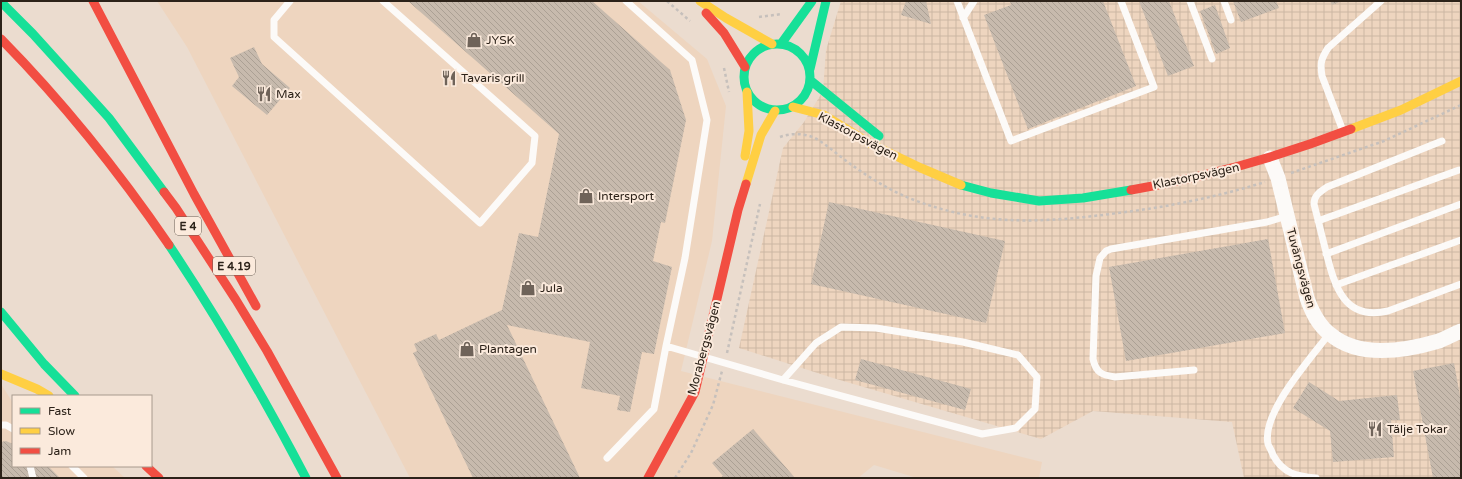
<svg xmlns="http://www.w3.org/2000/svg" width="1462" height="479" font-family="'Varela Round',sans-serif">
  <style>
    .built { fill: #eed5bf }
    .industrial { fill: url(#industrial-grid) }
    .building { fill: url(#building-back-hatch) }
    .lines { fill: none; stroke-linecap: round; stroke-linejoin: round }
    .path { stroke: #c6c0bc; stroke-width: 2.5; stroke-dasharray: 3 3; stroke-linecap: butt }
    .lane { stroke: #fcfaf8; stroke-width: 7 }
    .street { stroke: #fcfaf8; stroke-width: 15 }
    .fast { stroke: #16e098; stroke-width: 9 }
    .slow { stroke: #ffcf43; stroke-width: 9 }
    .jam { stroke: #f24e42; stroke-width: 9 }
    .labels { text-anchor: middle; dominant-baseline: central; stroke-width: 4; stroke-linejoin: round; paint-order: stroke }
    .shield { fill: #fbeadc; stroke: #6a5e54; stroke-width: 1 }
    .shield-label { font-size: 11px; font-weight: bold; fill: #2c2219 }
    .poi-label { font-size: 12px; fill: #2c2219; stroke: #fbeadc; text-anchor: start }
    .street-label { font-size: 12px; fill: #2c2219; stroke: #fbeadc }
  </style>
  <defs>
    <pattern id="industrial-grid" width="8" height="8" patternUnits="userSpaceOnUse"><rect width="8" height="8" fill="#eed5bf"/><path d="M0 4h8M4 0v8" fill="none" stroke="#ccb7a4"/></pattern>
    <pattern id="building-back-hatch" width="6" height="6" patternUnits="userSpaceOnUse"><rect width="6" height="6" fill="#c7baad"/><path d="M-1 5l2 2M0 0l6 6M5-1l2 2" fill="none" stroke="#aba094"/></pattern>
  </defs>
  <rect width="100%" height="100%" fill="#ebdccf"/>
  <path class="built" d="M157,1H638L707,59L726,106L712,241L681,371L1042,462L1039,478H917L874,465L858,478H410L187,47Z
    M1,384L13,403V466H112L125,478H1Z"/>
  <path class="industrial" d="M841,1H1461V478H1244L1232,422L1093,411L1041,439L833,378L739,348L783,148L804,122L823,91L826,50Z"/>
  <path class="building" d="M408,1H592L670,70L686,120L665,223L661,222L653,261L672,267L654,354L642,352L630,412L617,410L620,396L581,388L590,342L507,325L580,478H473L413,353L417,351L414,344L436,334L439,340L502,310L519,233L538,237L559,134Z
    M906,1H926L931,24L901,15Z
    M1010,1H1103L1136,86L1028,129L984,15L1011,5Z
    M1139,1H1169L1194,66L1168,76Z
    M1233,1H1276L1279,8L1241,22Z
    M1330,1H1342L1332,5Z
    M1215,5L1230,48L1216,54L1200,11Z
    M254,47L262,64L290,88L267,115L232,86L239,77L230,58Z
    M829,202L1005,241L986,323L811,284Z
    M1268,239L1285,333L1126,361L1109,267Z
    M861,359L971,389L965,410L855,380Z
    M1454,363L1461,402V478H1433L1413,371Z
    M1309,382L1339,401L1397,395L1400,420H1391L1394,457L1333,462L1330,431L1293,408Z
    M753,429L795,478H720L723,476L712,463Z
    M6,441L13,444V466H48L60,478H1V442Z"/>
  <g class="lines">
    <path class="path" d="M667,1L690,21
      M759,17L782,14
      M724,68L729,92
      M780,137C791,133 804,133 815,138C827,145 838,155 849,163C867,176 889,190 909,198C982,227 1042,223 1118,213C1167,207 1217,197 1265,182
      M1291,173L1384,141L1461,105
      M727,353L760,204
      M675,478L691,453L713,405L722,371"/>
    <path class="lane" d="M290,1L274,20V37L480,223L532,163L535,136L383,1
      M626,1L692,60L707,120L685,258L666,346L783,380L982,434L1016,428L1035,409L1037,377L1018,355L963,342L876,328L841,327L816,343L783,380
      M957,1L1011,141L1154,87L1121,1
      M1190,1L1212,59
      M1224,1L1231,20
      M963,18L974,1
      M1343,131L1322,76C1320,63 1321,59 1328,48L1381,1
      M1442,141L1327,187C1320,192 1314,195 1314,204C1318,220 1322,236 1326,252C1335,287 1344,321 1388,311L1461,284
      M1318,221L1459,170
      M1326,254L1461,204
      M1336,285L1461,240
      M1194,370L1115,377C1102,375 1096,373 1093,359L1096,276L1100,258L1106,251L1111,249L1267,222L1287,216
      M1,425H6L13,429
      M607,458L654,409L666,346
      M30,466L33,478
      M72,466L84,478
      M1316,478C1297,476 1283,474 1273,455C1272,451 1269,447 1268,444C1261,413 1311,358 1329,334"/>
    <path class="street" d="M1270,158L1278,178L1307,298C1312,312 1318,325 1330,334C1359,359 1405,351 1439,341C1446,338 1454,334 1461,331"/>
    <path class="fast" d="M1,2L33,34L109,118L164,192
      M744 77a33 33 0 1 1 66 0a33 33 0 1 1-66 0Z
      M781,44L812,1
      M810,69L826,1
      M810,80L879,136
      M961,185L991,193L1039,201L1083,198L1131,190
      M169,245C219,320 264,398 306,478
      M1,312L44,364L75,396"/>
    <path class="slow" d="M700,1L726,18L772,44
      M793,107L824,115L871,144L921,168L961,185
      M1351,129L1401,110L1461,81
      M745,156L749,131L747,92
      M746,184L761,135L775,111
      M1,374L37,389L49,396"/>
    <path class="jam" d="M93,1L194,194L256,306
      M706,13L724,33L745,67
      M1,39C63,102 119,172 169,245
      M1131,190C1207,177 1279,157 1351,129
      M164,192L176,208L236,300L267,351L337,478
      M146,466L159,478
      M648,478L695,392L738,210L746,184"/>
  </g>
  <defs>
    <g id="shop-bare" transform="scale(1.2)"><path d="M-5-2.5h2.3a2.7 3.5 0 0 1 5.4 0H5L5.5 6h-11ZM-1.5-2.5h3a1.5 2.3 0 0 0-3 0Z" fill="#6f6359" stroke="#fbeadc" stroke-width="2.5" paint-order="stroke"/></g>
    <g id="restaurant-bare" transform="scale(1.2)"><path d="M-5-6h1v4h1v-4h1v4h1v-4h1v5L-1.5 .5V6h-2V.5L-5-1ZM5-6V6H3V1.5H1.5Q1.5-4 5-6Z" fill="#6f6359" stroke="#fbeadc" stroke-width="2.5" paint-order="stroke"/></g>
  </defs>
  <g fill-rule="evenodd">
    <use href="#shop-bare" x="474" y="40"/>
    <use href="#restaurant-bare" x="449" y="78"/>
    <use href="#restaurant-bare" x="264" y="94"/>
    <use href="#shop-bare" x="586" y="196"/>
    <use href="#shop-bare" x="528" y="288"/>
    <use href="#shop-bare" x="467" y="349"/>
    <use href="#restaurant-bare" x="1375" y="429"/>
  </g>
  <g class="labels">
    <g class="shield">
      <rect x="175" y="217" width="26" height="18" rx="3"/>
      <rect x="213" y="257" width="42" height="18" rx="3"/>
    </g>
    <g class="shield-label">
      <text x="188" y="226">E 4</text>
      <text x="234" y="266">E 4.19</text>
    </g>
    <g class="poi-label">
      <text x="486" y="40">JYSK</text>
      <text x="461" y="78">Tavaris grill</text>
      <text x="276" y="94">Max</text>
      <text x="598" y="196">Intersport</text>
      <text x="540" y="288">Jula</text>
      <text x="479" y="349">Plantagen</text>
      <text x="1387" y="429">Tälje Tokar</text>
    </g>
    <g class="street-label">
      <text transform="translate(858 136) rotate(28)">Klastorpsvägen</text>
      <text transform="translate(1196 176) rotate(-12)">Klastorpsvägen</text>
      <text transform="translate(1301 268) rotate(75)">Tuvängsvägen</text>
      <text transform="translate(704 348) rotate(-75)">Morabergsvägen</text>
    </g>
  </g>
  <rect width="1462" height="479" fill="none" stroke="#2c2219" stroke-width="4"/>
  <rect x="12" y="395" width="140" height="72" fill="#fbeadc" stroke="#a89a8e"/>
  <rect x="20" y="408" width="20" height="6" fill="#16e098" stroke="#a89a8e"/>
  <text x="48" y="415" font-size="12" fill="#2c2219">Fast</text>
  <rect x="20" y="428" width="20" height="6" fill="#ffcf43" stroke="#a89a8e"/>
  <text x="48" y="435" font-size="12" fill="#2c2219">Slow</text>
  <rect x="20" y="448" width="20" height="6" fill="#f24e42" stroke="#a89a8e"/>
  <text x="48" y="455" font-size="12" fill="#2c2219">Jam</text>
</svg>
